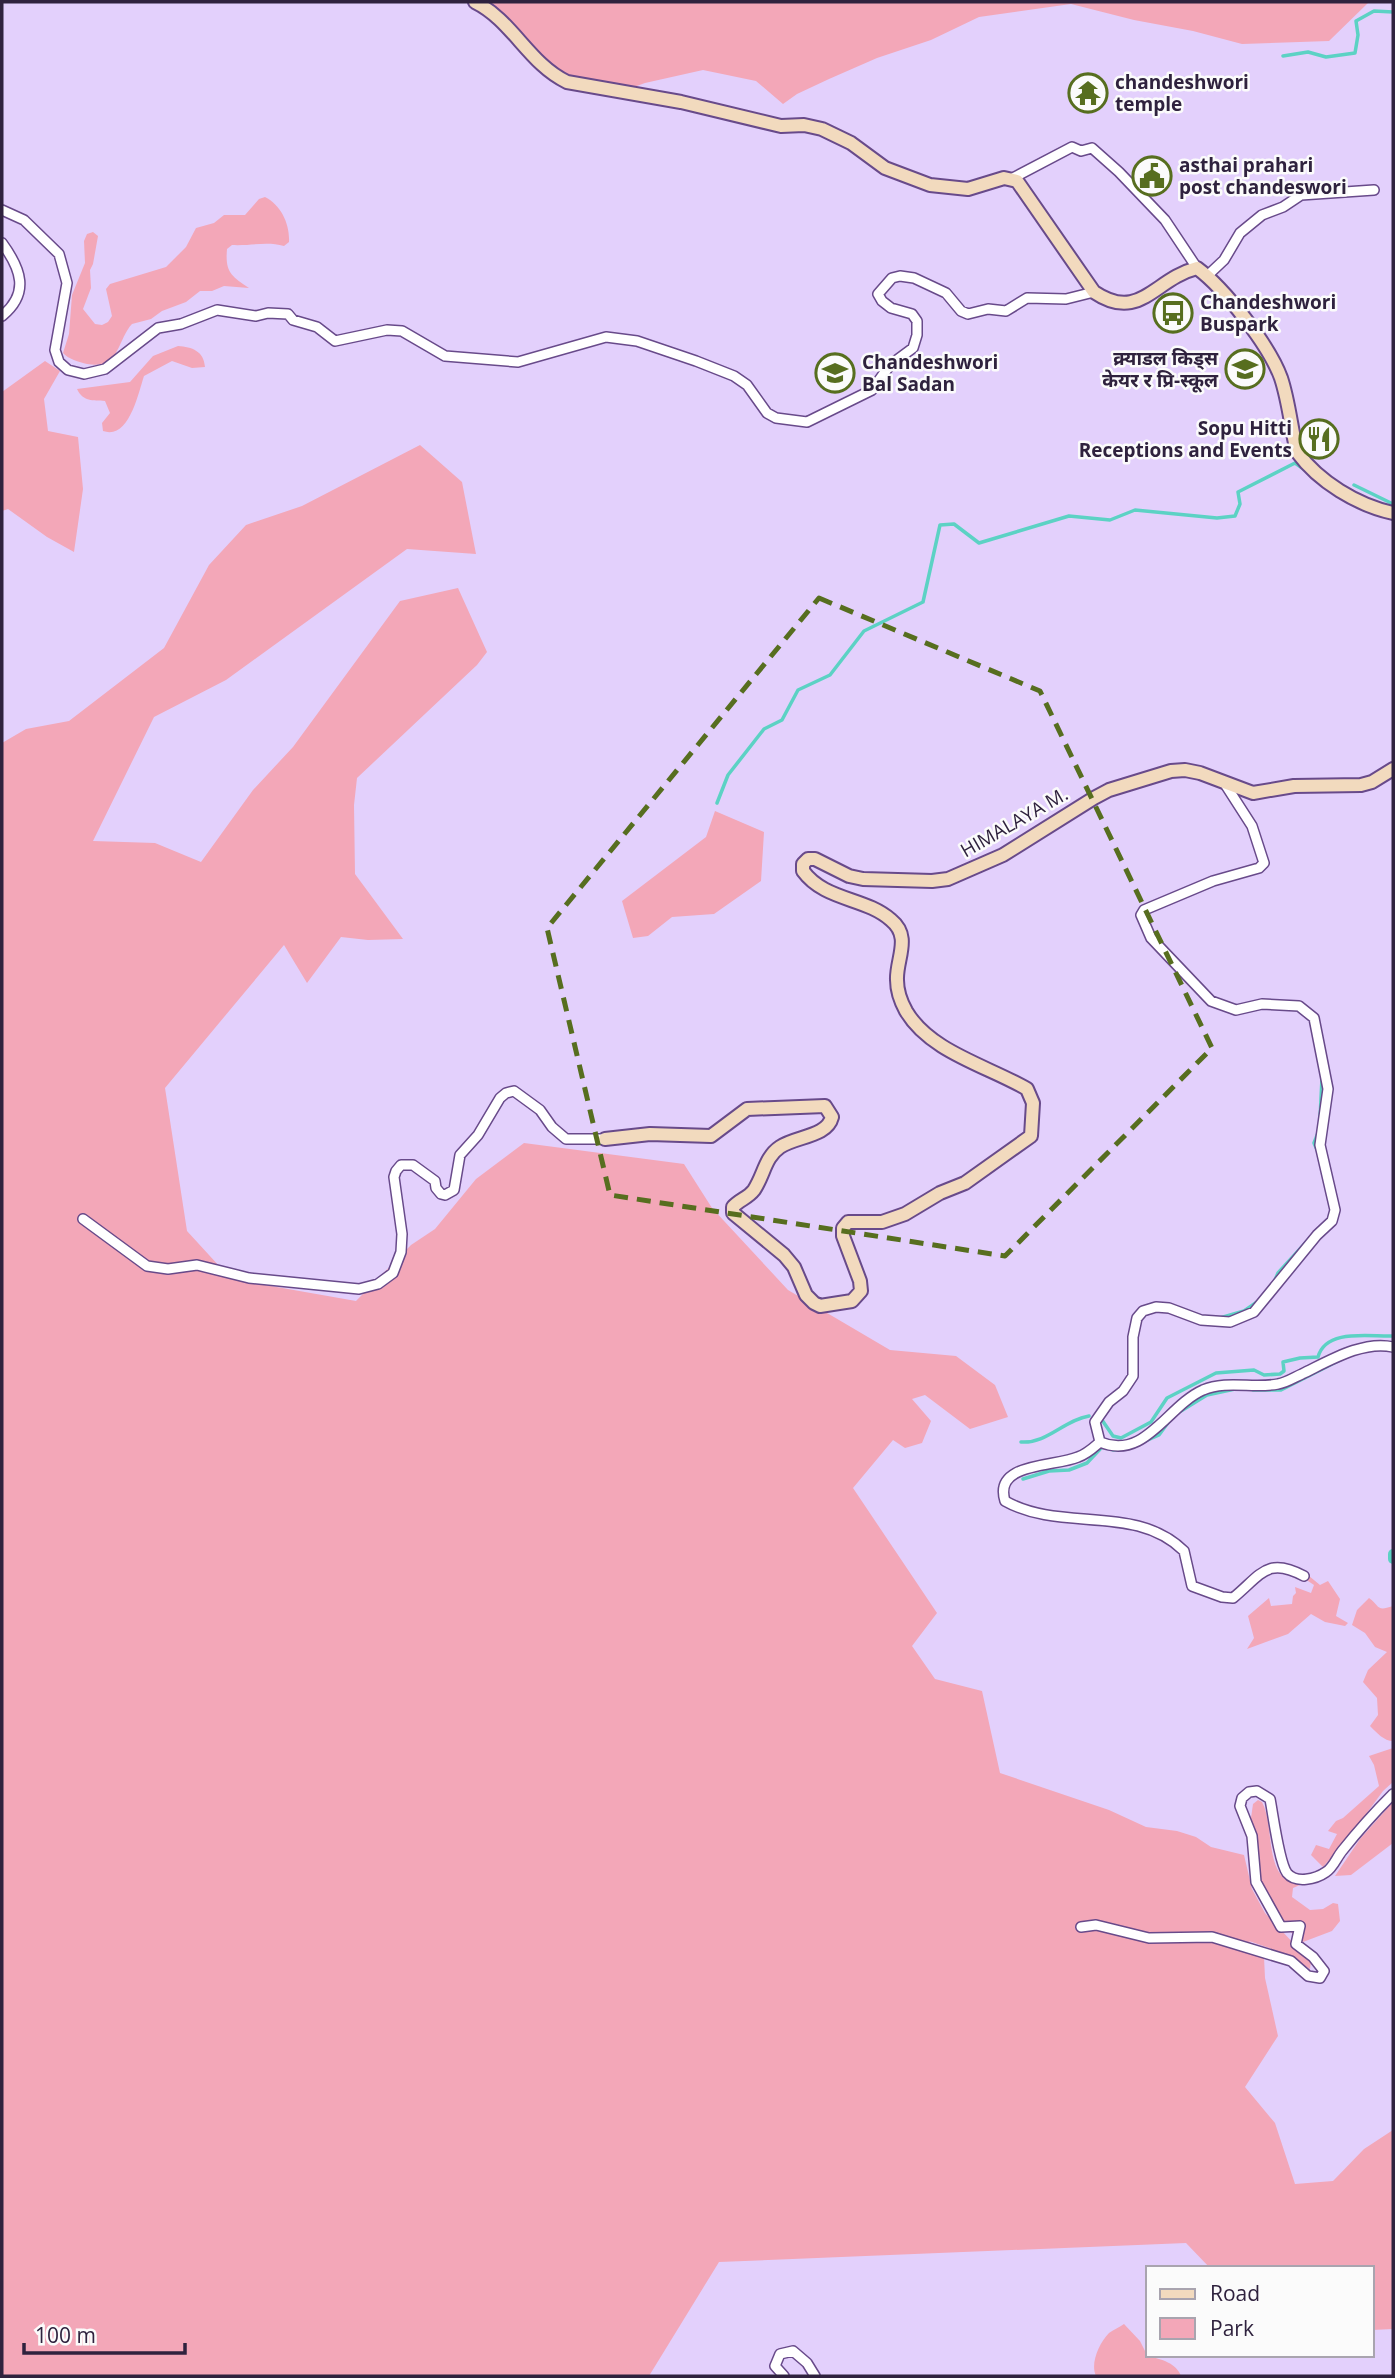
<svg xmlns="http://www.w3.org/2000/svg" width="1395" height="2378" font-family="'Open Sans','Noto Sans Devanagari',sans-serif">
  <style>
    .built { fill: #d7c2f1 }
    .green { fill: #f3a7b8 }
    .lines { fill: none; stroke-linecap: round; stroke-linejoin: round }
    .stream { stroke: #5cd2c4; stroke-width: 3.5 }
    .canal { stroke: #5cd2c4; stroke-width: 10 }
    .street-casing { stroke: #684a8a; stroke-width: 12 }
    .secondary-casing { stroke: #684a8a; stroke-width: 16 }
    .street { stroke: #fff; stroke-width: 9 }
    .secondary { stroke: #f2dabe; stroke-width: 12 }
    .marked { fill: none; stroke: #576e1f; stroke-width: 5; stroke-dasharray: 14 9; stroke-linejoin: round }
    .labels { text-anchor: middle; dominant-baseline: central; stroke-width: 5; stroke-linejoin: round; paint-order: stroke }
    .poi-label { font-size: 19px; font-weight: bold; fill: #2f223e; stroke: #fbfbfb; text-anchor: start }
    .street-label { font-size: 19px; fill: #2f223e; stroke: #fbfbfb }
  </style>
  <rect width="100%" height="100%" fill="#e3d0fc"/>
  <path class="built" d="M834,356L851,380L842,387L840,385L835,388L819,366Z"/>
  <path class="green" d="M489,2H1393L1368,3L1329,41L1242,44L1193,31L1134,20L1071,4L979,17L931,40L877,58L829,79L797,94L783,104L756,81L703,70L645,83L626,90L561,76Z
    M265,197C281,205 290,224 289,242L284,246C267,241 251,246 232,245L227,249C225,272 231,276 249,288L224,286L212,291H200L186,302L162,311L151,319L132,324C117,340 120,370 87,364C79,362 68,359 63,353L69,334L72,295L85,263L84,241L87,234L93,232L98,236L93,264L90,270L91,288L83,309L95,324L102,325L108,322L112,316L106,289L110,284L166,267L186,247L196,228L214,223L224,215H245L259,199Z
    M178,346C192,347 204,351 205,367L192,368L172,361L144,376C138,394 129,440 103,431L102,423L110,413L105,401C93,400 83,402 77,389L130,382L153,356Z
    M45,361L60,371L44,399L48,431L78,437L83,489L74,552L47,537L8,509L2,511V392Z
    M420,445L462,482L476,554L407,549L226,680L154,717L93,841L155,843L201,862L253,790L293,747L400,601L458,588L487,652L477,665L357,778L354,805L355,874L403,939L368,940L341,937L307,983L284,945L165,1088L187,1231L231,1279L356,1301L411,1245L435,1229L476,1179L524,1143L684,1164L712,1208L788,1290L890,1350L956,1356L995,1385L1008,1417L970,1429L925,1395L912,1399L931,1421L922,1443L905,1448L893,1440L853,1488L937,1613L912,1646L935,1679L982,1691L1000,1773L1109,1810L1146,1827L1177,1831L1196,1837L1211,1847L1244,1855L1252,1889L1265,1913L1311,1962L1310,1969L1286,1954L1249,1941L1264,1957L1265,1978L1278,2036L1245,2087L1275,2123L1295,2184L1333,2181L1364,2149L1393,2130V2329L1372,2330V2268H1210L1186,2243L719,2262L649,2376H2V743L26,729L69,721L164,648L209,565L246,525L302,506Z
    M715,811L764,832L761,881L714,914L672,917L648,936L633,938L622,901L706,837Z
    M1303,1571L1320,1585L1328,1581L1340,1599L1336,1616L1348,1623L1345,1626L1325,1622L1311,1614L1288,1634L1247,1649L1254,1638L1248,1616L1269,1598L1271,1606L1292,1604L1293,1596L1296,1593L1295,1587L1311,1593L1314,1585L1302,1577Z
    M1369,1598C1380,1606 1376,1612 1393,1606V1741C1384,1741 1377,1733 1370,1726L1378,1715L1377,1698L1363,1682L1368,1670L1387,1652L1375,1647L1365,1633L1352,1625L1357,1610Z
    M1393,1748V1782L1383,1791L1353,1832L1323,1867L1311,1855L1316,1845L1329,1849L1337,1834L1328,1831L1336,1821L1343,1818L1379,1786L1374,1765L1369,1756Z
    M1258,1800L1262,1802C1276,1829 1262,1879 1300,1885L1293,1888L1292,1897L1310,1910L1323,1909L1333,1903L1338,1904L1340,1921L1332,1931L1303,1942L1283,1926L1258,1881L1256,1846L1251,1818L1253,1804Z
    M1393,1802V1843L1351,1875L1335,1876L1360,1839Z
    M1124,2324L1140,2341L1148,2357C1161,2358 1177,2364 1181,2376H1096C1090,2364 1099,2343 1109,2333C1113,2330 1120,2327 1124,2324Z"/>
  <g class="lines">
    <path class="stream" d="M1283,56L1308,52L1326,57L1355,53L1358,35L1356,21L1374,11L1393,12
      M1354,485L1393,504
      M717,803L728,775L764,729L782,720L798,690L830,675L864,631L923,602L940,525L954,524L979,543L1069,516L1110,520L1135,510L1217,518L1235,516L1240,504L1238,492L1295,463L1305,470
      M1320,1119L1322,1078
      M1318,1152L1314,1143L1318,1133
      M1275,1280L1278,1273L1310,1238
      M1220,1318L1244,1311L1257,1302
      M1253,1390H1281L1342,1359
      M1181,1411L1207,1395L1235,1389
      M1102,1420L1113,1436L1121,1438L1151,1422L1167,1398L1216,1373L1254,1370L1264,1375L1280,1374L1284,1371L1283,1362L1300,1358L1318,1357C1326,1328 1370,1337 1393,1336
      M1021,1442C1047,1444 1064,1420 1089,1416
      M1141,1443L1159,1435L1170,1420
      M1023,1479L1049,1471L1069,1470L1087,1463L1103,1446L1113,1450L1128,1448"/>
    <path class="canal" d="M1393,1554V1559"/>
    <g class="street-casing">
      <path id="street" d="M1011,179L1072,147L1081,151L1092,148L1119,172L1165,220L1197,268
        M2,210L24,220L59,254L67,283L55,350L59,362L68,370L84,374L105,369L158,328L181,324L217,310L256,316L268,313L288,314L293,320L317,327L335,341L387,330L402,331L445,356L518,362L606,337L637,341L696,361L734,376L747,385L767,413L776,418L807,422L872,390L890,365L913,348L917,335V321L912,314L891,308L882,301L878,294L892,278L900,276L914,278L946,293L961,311L968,314L988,309L1006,311L1027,298L1066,299L1094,292
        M2,243C21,269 30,293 2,316
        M1207,276L1224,260L1240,233L1262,215L1283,207L1301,195L1374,190
        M1225,784L1252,826L1264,863L1259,868L1213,881L1144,910L1141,915L1151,938L1211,1001L1236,1010L1262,1004L1299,1006L1314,1018L1328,1089L1320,1145L1335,1210L1332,1221L1317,1235L1254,1312L1230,1322L1201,1320L1169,1308L1156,1307L1143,1311L1137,1318L1133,1337V1376L1123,1391L1109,1402L1095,1422L1100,1442C1145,1461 1167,1406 1203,1390C1227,1380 1254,1389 1278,1384C1286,1383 1295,1377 1302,1374C1329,1361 1363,1340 1393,1347
        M83,1219L147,1266L168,1269L197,1265L249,1278L359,1289L378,1284L393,1273L401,1252L402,1234L394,1177L396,1171L401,1165H413L435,1181L436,1188L441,1194L445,1195L454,1190L460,1155L478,1135L500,1098L506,1093L514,1091L540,1110L552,1127L566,1139H605
        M1100,1442C1093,1448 1087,1454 1078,1457C1055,1467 993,1462 1005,1501C1062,1533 1135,1503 1184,1551L1192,1586L1222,1597L1233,1598C1261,1575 1267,1556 1304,1576
        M1081,1927L1096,1925L1149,1938L1212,1937L1291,1961L1308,1976L1320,1978L1324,1971L1313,1957L1296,1944L1300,1926L1281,1927L1256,1882L1252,1836L1240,1806L1242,1798L1249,1792L1257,1791L1270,1799C1273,1814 1279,1862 1287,1873C1296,1884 1316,1879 1326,1872C1333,1868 1337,1857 1342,1851C1358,1831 1375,1812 1393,1794
        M784,2376L775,2366L780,2354L793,2351L807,2363L815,2376"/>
    </g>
    <g class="secondary-casing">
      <path id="secondary" d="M475,2C512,20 529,64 567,82L681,102L781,126L804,125L822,129L851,143L885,168L930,185L968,189L1004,178L1017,181L1094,292C1140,323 1154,279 1197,268C1225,289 1269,345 1281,378C1289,402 1291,428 1297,452C1319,482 1357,505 1393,513
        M605,1139L650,1134L711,1136L747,1109L825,1106L832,1117C827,1137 796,1136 780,1147C765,1157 764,1175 754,1190C748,1198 739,1200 733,1207V1213L784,1255L794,1267L806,1295L814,1303L820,1306L852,1301L861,1291L860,1281L843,1236V1228L848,1222H882L905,1214L940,1193L965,1183L1031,1136L1033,1103L1027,1089C988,1066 930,1052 906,1011C901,1002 897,990 897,980C896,959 912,937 891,920C865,897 825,901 803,871V864L808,859H815L849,876L863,879L932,881L948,879L1003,855L1094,798L1109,790L1171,771L1185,770L1200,773L1253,793L1294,786L1361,785L1372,782L1393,769"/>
    </g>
    <use href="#street" class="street"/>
    <use href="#secondary" class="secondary"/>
  </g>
  <path class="marked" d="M819,598L1040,691L1212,1048L1005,1256L610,1195L547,928Z"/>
  <defs>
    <g id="temple-ring" transform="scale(2.0125)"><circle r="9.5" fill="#fbfbfb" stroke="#576e1f" stroke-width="1.5"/><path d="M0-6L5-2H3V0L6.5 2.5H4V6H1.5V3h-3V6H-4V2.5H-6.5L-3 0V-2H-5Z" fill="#576e1f"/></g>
    <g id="civic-ring" transform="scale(2.0125)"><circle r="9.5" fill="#fbfbfb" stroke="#576e1f" stroke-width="1.5"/><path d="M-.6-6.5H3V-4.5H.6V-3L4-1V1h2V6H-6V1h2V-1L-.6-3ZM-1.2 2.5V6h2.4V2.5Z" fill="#576e1f"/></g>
    <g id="bus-ring" transform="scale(2.0125)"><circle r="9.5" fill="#fbfbfb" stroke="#576e1f" stroke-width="1.5"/><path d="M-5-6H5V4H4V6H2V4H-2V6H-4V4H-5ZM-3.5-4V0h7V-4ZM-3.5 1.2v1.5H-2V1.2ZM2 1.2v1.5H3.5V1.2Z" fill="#576e1f"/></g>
    <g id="school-ring" transform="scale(2.0125)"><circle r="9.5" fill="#fbfbfb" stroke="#576e1f" stroke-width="1.5"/><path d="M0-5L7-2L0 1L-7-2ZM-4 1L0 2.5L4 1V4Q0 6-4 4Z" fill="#576e1f"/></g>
    <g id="restaurant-ring" transform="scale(2.0125)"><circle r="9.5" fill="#fbfbfb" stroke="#576e1f" stroke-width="1.5"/><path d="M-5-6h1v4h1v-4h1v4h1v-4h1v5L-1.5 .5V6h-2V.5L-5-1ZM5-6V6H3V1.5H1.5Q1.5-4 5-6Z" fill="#576e1f"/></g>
  </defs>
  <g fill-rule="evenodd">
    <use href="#temple-ring" x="1088" y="93"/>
    <use href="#civic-ring" x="1152" y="176"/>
    <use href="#bus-ring" x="1173" y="313"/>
    <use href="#school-ring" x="1245" y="369"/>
    <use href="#school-ring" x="835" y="373"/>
    <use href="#restaurant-ring" x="1319" y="439"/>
  </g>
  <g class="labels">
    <g class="poi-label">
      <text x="1115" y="82">chandeshwori<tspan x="1115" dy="22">temple</tspan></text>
      <text x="1179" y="165">asthai prahari<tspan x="1179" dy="22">post chandeswori</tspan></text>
      <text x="1200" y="302">Chandeshwori<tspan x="1200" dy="22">Buspark</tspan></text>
      <text x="1218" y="358" text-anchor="end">क्र्याडल किड्स<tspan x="1218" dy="22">केयर र प्रि-स्कूल</tspan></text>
      <text x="862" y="362">Chandeshwori<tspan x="862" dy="22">Bal Sadan</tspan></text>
      <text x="1292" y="428" text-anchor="end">Sopu Hitti<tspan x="1292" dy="22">Receptions and Events</tspan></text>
    </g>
    <g class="street-label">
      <text transform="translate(1014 822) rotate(-30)">HIMALAYA M.</text>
    </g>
  </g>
  <rect width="1395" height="2378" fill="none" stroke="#2f223e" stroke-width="7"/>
  <rect x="1146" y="2266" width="228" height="91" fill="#fbfbfb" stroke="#a9a4af" stroke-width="2"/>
  <rect x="1160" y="2289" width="35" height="10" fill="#f2dabe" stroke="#a9a4af" stroke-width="2"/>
  <text x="1210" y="2301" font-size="21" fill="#2f223e">Road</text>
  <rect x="1160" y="2318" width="35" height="21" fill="#f3a7b8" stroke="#a9a4af" stroke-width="2"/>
  <text x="1210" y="2336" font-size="21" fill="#2f223e">Park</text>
  <path d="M24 2343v10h161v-10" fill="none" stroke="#2f223e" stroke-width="3.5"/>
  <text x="35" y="2343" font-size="21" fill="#2f223e" stroke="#fbfbfb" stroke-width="5" paint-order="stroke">100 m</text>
</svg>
